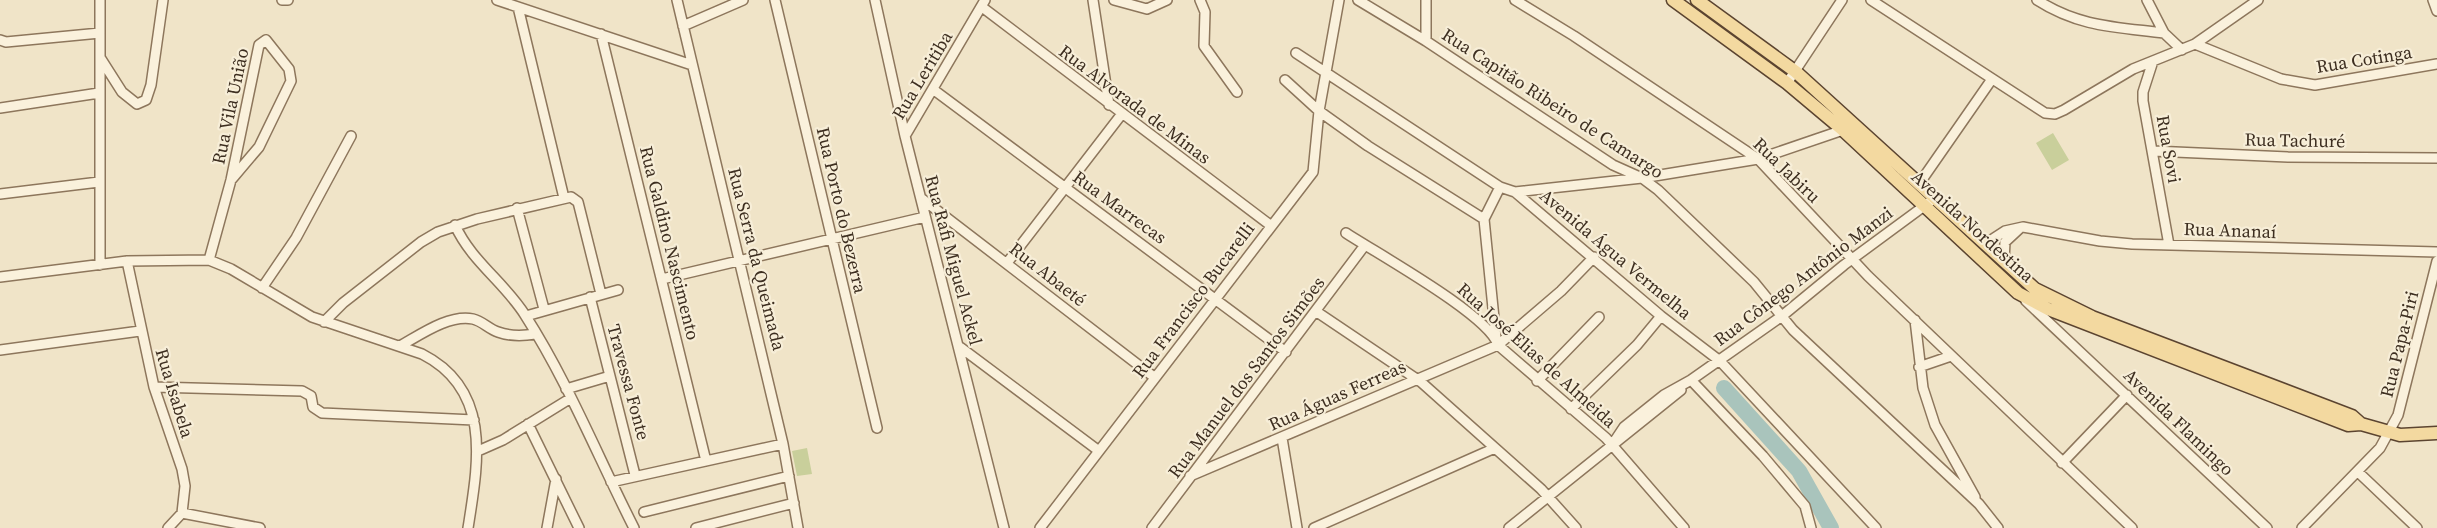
<svg xmlns="http://www.w3.org/2000/svg" width="2437" height="528" font-family="'Source Serif 4',serif">
  <style>
    .green { fill: #c9cf9b }
    .lines { fill: none; stroke-linecap: round; stroke-linejoin: round }
    .river { stroke: #a9c4bc; stroke-width: 16 }
    .minor-casing { stroke: #8d765c; stroke-width: 12 }
    .major-casing { stroke: #5b4430; stroke-width: 15 }
    .minor { stroke: #faf1dc; stroke-width: 9 }
    .major { stroke: #f3d9a0; stroke-width: 12 }
    .labels { text-anchor: middle; dominant-baseline: central; stroke-width: 4.5; stroke-linejoin: round; paint-order: stroke }
    .street-label { font-size: 18px; fill: #3d2e20; stroke: #f7eed8 }
  </style>
  <rect width="100%" height="100%" fill="#f0e4c8"/>
  <path class="green" d="M2053,133L2069,160L2052,170L2036,143Z
    M807,448L812,474L797,476L792,451Z"/>
  <g class="lines">
    <path class="river" d="M1724,388L1799,471L1831,528"/>
    <g class="minor-casing">
      <path id="minor" d="M100,0V265
        M282,0H288
        M497,0L692,65
        M677,0L783,444L798,528
        M775,0L877,428
        M875,0L905,136L1004,528
        M1093,0L1109,105
        M1114,0L1147,9L1167,0
        M1200,0L1205,12L1204,46L1237,92
        M1358,0L1426,41L1613,165L1642,178L1658,190L1754,282L1793,330L1979,504L1998,528
        M1426,0V41
        M1515,0L1574,36L1758,159L1868,276L2132,528
        M1871,0L2045,113L2055,114L2064,110L2133,69L2195,44L2258,0
        M2037,0C2079,27 2116,27 2164,33
        M2147,0L2164,33L2182,50
        M2433,0L2437,11
        M518,7L564,198
        M982,7L1270,225
        M683,26L743,0
        M601,34L706,461
        M0,40L6,42L100,33
        M2195,44L2281,79L2315,85L2437,64
        M1296,53L1500,187L1515,192L1661,316L1720,361L1876,528
        M101,59L122,92L137,104L146,100L151,85L163,0
        M2153,61L2143,92V101L2169,245
        M1285,80L1319,111L1368,146L1484,219
        M1787,83L1842,0
        M934,90L1286,352
        M0,108L99,93
        M905,136L985,0
        M2153,151L2288,157L2437,158
        M1919,184L1992,79
        M1515,192L1642,178L1758,159L1843,130L1846,126
        M0,194L99,182
        M921,198L1154,377
        M517,208L544,309
        M455,225C471,261 505,283 525,315C568,382 598,457 634,528
        M1346,233C1376,253 1489,315 1498,345L1606,438L1684,528
        M1985,244L2005,231L2023,227L2100,241L2132,244L2437,252
        M209,260L231,180L259,45L266,40L289,69L291,81L259,147L231,180
        M127,261L154,387L182,469L185,486L182,513L168,528
        M2004,261L2005,242L2019,229
        M1007,263L1121,115
        M0,277L127,261L209,260L231,269L312,317L422,354C493,390 478,464 468,528
        M662,279L925,217
        M262,288L296,238L351,136
        M590,297L635,475
        M2026,301L2267,528
        M1317,312L1421,382L1541,489L1576,528
        M526,316L618,290
        M1915,320L1923,388L1935,425L1975,497
        M324,322L343,303L421,242L438,232L477,219L571,197L578,202L601,294
        M1496,338L1484,219L1500,187
        M400,346C420,335 449,314 473,319C482,321 489,329 498,332C509,336 523,336 535,334
        M960,347L1099,451
        M0,350L140,331
        M1919,367L1951,356
        M1691,380L1763,456L1805,506L1811,528
        M1537,381L1599,317
        M154,387L302,391L311,396L313,407L322,413L474,420
        M566,389L610,376
        M1571,409L1637,345L1661,316
        M528,424L579,528
        M1282,438L1297,528
        M1612,445L1624,427L1664,395L1691,380L1782,316L1844,265L1935,198
        M478,451L503,440L571,398
        M2062,463L2127,395
        M2358,472L2417,528
        M1190,476L1498,345L1561,291L1594,257
        M611,482L783,444
        M644,512L789,476
        M182,513L260,528
        M547,528L556,479
        M696,528L794,503
        M1040,528L1313,172L1319,111L1339,0
        M1152,528L1365,245
        M1314,528L1495,448
        M1509,528L1681,390
        M2302,528L2380,448L2398,415L2437,261"/>
    </g>
    <g class="major-casing">
      <path id="major" d="M1673,0L1787,83L1843,130L2018,293L2048,309L2348,425L2361,424L2400,435L2437,433
        M1697,0L1796,72L2035,289L2092,317L2352,416L2361,424"/>
    </g>
    <use href="#minor" class="minor"/>
    <use href="#major" class="major"/>
  </g>
  <g class="labels">
    <g class="street-label">
      <text transform="translate(2364 59) rotate(-9)">Rua Cotinga</text>
      <text transform="translate(922 75) rotate(-59)">Rua Leritiba</text>
      <text transform="translate(1553 103) rotate(33)">Rua Capitão Ribeiro de Camargo</text>
      <text transform="translate(1135 104) rotate(37)">Rua Alvorada de Minas</text>
      <text transform="translate(230 106) rotate(-78)">Rua Vila União</text>
      <text transform="translate(2295 140) rotate(1)">Rua Tachuré</text>
      <text transform="translate(2169 149) rotate(80)">Rua Sovi</text>
      <text transform="translate(1787 170) rotate(44)">Rua Jabiru</text>
      <text transform="translate(1120 207) rotate(36)">Rua Marrecas</text>
      <text transform="translate(842 210) rotate(77)">Rua Porto do Bezerra</text>
      <text transform="translate(1973 226) rotate(42)">Avenida Nordestina</text>
      <text transform="translate(2230 230) rotate(2)">Rua Ananaí</text>
      <text transform="translate(670 243) rotate(76)">Rua Galdino Nascimento</text>
      <text transform="translate(1616 254) rotate(40)">Avenida Água Vermelha</text>
      <text transform="translate(757 259) rotate(76)">Rua Serra da Queimada</text>
      <text transform="translate(954 260) rotate(75)">Rua Rafi Miguel Ackel</text>
      <text transform="translate(1048 274) rotate(38)">Rua Abaeté</text>
      <text transform="translate(1803 276) rotate(-37)">Rua Cônego Antônio Manzi</text>
      <text transform="translate(1193 300) rotate(-53)">Rua Francisco Bucarelli</text>
      <text transform="translate(2399 344) rotate(-76)">Rua Papa-Piri</text>
      <text transform="translate(1537 355) rotate(42)">Rua José Elias de Almeida</text>
      <text transform="translate(1246 377) rotate(-53)">Rua Manuel dos Santos Simões</text>
      <text transform="translate(629 382) rotate(75)">Travessa Fonte</text>
      <text transform="translate(175 393) rotate(73)">Rua Isabela</text>
      <text transform="translate(1337 395) rotate(-24)">Rua Águas Ferreas</text>
      <text transform="translate(2179 422) rotate(44)">Avenida Flamingo</text>
    </g>
  </g>
</svg>
